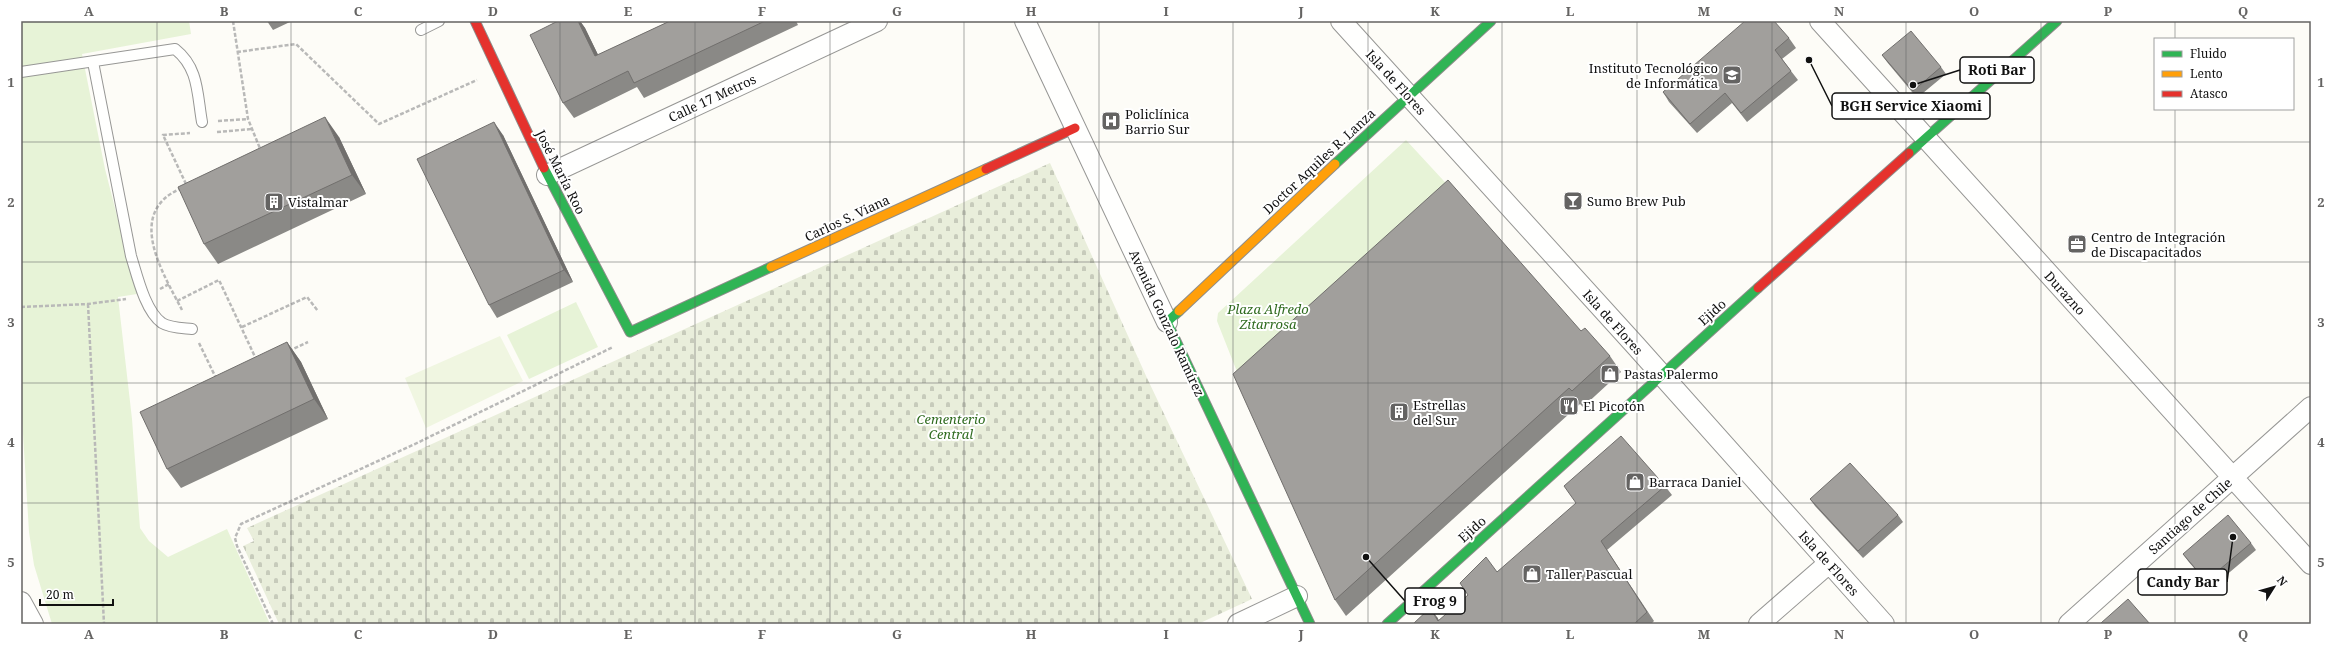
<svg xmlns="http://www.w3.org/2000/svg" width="2332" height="645" font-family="'Noto Serif',serif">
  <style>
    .grass { fill: #e7f3d7 }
    .cemetery { fill: url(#cemetery-stones) }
    .pitch { fill: #f0f6e1 }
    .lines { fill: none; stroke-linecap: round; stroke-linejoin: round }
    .lane-casing { stroke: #979795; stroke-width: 12 }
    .street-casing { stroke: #979795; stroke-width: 22 }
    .fast-casing { stroke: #8e8d8b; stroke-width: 11 }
    .slow-casing { stroke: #8e8d8b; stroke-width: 11 }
    .jam-casing { stroke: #8e8d8b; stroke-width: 11 }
    .path { stroke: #b9b9b8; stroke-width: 2.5; stroke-dasharray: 4 2; stroke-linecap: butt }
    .lane { stroke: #fffffe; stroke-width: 10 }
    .street { stroke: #fffffe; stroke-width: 20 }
    .fast { stroke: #30b455; stroke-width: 9 }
    .slow { stroke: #ff9f0a; stroke-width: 9 }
    .jam { stroke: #e5322d; stroke-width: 9 }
    .wall { fill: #8a8986 }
    .shaded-wall { fill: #716f6d }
    .building { fill: #a19f9c; stroke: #716f6d }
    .grid { fill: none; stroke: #646362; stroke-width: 1; stroke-opacity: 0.55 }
    .labels { text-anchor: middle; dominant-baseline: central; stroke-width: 4; stroke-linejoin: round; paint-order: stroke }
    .poi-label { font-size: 13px; fill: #111; stroke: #fff; text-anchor: start }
    .street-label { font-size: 13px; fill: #111; stroke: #fff }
    .park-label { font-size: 13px; font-style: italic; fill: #2f6b1f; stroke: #fff }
    .leader { fill: none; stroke: #111; stroke-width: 1.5 }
    .callout-dot { fill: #111; stroke: #fff; stroke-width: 1.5 }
    .callout { fill: #fff; stroke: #111; stroke-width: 1.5 }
    .callout-label { font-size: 14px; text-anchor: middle; font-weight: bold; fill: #111 }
    .neatline { fill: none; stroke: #646362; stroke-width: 1.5 }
    .grid-label { font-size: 13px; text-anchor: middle; font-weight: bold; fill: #646362 }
  </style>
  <defs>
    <pattern id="cemetery-stones" width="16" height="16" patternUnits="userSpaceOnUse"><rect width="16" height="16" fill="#e9eedb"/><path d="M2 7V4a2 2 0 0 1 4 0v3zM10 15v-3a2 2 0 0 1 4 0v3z" fill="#c7cbbb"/></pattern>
  </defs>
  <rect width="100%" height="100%" fill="#fdfcf7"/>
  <path class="grass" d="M21,21H189L191,34L82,54L105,169L137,294L118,297L132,419L140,528L149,541L168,557L227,529L270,624H52L34,565L29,532L21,401Z
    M1406,140L1455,193L1243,387L1217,321L1218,313Z
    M576,302L598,347L529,379L507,335Z"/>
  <path class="cemetery" d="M1050,163L1147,378L1252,599L1198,624H279L243,546L254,541L247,528Z"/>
  <path class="pitch" d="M500,336L523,381L426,428L405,378Z"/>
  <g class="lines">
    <g class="lane-casing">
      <path id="lane" d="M421,30L439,21
        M93,62L131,256C137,275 145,311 162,323C170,328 183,328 192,329
        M21,72L175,49C199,68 197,94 202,122"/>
    </g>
    <g class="street-casing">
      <path id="street" d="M1025,21L1167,322
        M1341,21L1636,346L1884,624
        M1820,21L2311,564
        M547,175L877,21
        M21,602L33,624
        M1238,624L1297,596
        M1759,624L1829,563
        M2069,624L2311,407"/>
    </g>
    <g class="fast-casing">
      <path id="fast" d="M1909,153L2057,21
        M1335,164L1491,21
        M544,168L630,332L771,267
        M1179,311L1167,322L1310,624
        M1387,624L1758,288"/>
    </g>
    <g class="slow-casing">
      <path id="slow" d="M771,267L986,169
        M1179,311L1335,164"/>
    </g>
    <g class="jam-casing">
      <path id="jam" d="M475,21L544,168
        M986,169L1075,128
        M1758,288L1909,153"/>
    </g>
    <path class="path" d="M233,21L248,119L261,151
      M237,52L296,44L379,124L477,80
      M218,121L248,119
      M217,132L252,129
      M186,184L163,135L190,133
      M182,188C124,212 163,273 182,310
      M160,289L169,284
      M177,301L219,280L256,359
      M88,304L104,624
      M21,307L88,304L126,299
      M242,327L307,297L318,311
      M199,343L216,378
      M289,351L308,342
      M273,624L237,546L235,538L241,524L415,444L613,347"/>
    <use href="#lane" class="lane"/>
    <use href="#street" class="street"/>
    <use href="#fast" class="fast"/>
    <use href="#slow" class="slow"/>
    <use href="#jam" class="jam"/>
  </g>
  <path class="wall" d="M267,21H292L273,30Z
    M558,21H580L585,28L598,55L670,21H796L798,25L644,98L637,87L574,118L563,103Z
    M1789,38L1796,48L1782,59L1791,71L1798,80L1747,122L1732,103L1697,133L1669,102L1663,92Z
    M1882,55L1941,67L1946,74L1917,98L1887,62Z
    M503,135L573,282L497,318L489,305Z
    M339,137L366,194L218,264L204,244Z
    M1581,331L1610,356L1621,372L1583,407L1580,404L1346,616L1335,600Z
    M287,342L301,362L328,419L181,488L167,469Z
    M1665,486L1672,495L1607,550L1654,621L1651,624H1413L1437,617L1439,621L1497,572Z
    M1810,499L1898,515L1903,522L1863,558L1815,506Z
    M2251,543L2256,550L2211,588L2188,561L2183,554Z"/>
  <path class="shaded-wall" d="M578,21H580L585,28L606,71L595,56Z
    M325,117L339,137L366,194L352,175Z
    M494,122L503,135L573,282L564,270Z
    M287,342L301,362L328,419L314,399Z
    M1430,608L1437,617L1441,624H1440Z"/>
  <path class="building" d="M558,21H578L595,56L670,21H765L634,83L628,71L563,103L530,35Z
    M1745,21H1774L1789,38L1775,50L1791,71L1741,113L1725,93L1690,124L1663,92Z
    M1911,31L1941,67L1913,91L1882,55Z
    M325,117L352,175L204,244L178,187Z
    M494,122L564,270L489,305L417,159Z
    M1448,180L1581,331L1585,328L1610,356L1572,391L1569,388L1335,600L1233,374Z
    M287,342L314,399L167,469L140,412Z
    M1621,436L1665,486L1601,541L1647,612L1634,624H1413L1430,608L1438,621L1468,595L1460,583L1486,557L1497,572L1576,503L1564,486Z
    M1850,463L1898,515L1858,551L1810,499Z
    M2228,515L2251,543L2206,581L2183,554Z
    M2128,599L2150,624H2102L2101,623Z"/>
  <path class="grid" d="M157,21V624M291,21V624M426,21V624M560,21V624M695,21V624M830,21V624M964,21V624M1099,21V624M1233,21V624M1368,21V624M1502,21V624M1637,21V624M1772,21V624M1906,21V624M2041,21V624M2175,21V39M2175,109V624M21,142H2311M21,262H2311M21,383H2311M21,503H2311"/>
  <defs>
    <g id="school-square" transform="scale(1)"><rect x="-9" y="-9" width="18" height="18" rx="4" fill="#646362" stroke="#fff"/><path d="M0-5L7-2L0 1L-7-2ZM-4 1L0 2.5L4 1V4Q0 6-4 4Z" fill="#fff"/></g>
    <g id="hospital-square" transform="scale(1)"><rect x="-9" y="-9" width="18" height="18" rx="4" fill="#646362" stroke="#fff"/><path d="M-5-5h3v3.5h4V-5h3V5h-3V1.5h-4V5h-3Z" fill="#fff"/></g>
    <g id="bar-square" transform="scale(1)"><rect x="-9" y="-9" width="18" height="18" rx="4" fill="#646362" stroke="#fff"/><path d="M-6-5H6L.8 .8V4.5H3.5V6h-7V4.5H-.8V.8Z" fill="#fff"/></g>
    <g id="building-square" transform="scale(1)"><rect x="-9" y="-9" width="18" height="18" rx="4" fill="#646362" stroke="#fff"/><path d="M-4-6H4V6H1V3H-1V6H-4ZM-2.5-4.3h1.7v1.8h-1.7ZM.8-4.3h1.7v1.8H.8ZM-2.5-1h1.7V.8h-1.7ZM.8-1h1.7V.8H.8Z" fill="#fff"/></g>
    <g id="office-square" transform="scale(1)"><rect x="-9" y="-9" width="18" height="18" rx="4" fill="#646362" stroke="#fff"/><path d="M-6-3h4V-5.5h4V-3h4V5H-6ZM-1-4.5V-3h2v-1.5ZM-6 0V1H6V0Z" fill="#fff"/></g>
    <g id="shop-square" transform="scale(1)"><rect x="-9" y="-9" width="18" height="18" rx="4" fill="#646362" stroke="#fff"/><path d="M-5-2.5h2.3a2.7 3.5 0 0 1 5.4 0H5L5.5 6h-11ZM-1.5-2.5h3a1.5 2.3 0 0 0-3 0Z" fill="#fff"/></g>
    <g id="restaurant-square" transform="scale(1)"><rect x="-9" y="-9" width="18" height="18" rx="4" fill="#646362" stroke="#fff"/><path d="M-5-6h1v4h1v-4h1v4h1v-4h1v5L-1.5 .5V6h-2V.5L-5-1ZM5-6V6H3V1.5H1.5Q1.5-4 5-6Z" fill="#fff"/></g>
  </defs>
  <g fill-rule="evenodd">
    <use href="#school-square" x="1732" y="75"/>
    <use href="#hospital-square" x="1111" y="121"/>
    <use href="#bar-square" x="1573" y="201"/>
    <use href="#building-square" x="274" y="202"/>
    <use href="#office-square" x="2077" y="244"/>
    <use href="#shop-square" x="1610" y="374"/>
    <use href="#restaurant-square" x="1569" y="406"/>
    <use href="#building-square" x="1399" y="412"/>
    <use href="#shop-square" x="1635" y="482"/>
    <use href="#shop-square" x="1532" y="574"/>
  </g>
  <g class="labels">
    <g class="poi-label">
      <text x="1718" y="68" text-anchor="end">Instituto Tecnológico<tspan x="1718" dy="15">de Informática</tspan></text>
      <text x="1125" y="114">Policlínica<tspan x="1125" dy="15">Barrio Sur</tspan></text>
      <text x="1587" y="201">Sumo Brew Pub</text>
      <text x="288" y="202">Vistalmar</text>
      <text x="2091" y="237">Centro de Integración<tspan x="2091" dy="15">de Discapacitados</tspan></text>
      <text x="1624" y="374">Pastas Palermo</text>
      <text x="1413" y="405">Estrellas<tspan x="1413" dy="15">del Sur</tspan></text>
      <text x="1583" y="406">El Picotón</text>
      <text x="1649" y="482">Barraca Daniel</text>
      <text x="1546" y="574">Taller Pascual</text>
    </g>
    <g class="street-label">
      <text transform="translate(1396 82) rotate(48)">Isla de Flores</text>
      <text transform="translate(712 98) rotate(-25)">Calle 17 Metros</text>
      <text transform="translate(1319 161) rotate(-43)">Doctor Aquiles R. Lanza</text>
      <text transform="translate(561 172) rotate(63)">José María Roo</text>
      <text transform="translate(847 218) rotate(-25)">Carlos S. Viana</text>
      <text transform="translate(2065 293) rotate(48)">Durazno</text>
      <text transform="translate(1712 312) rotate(-42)">Ejido</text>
      <text transform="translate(1613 322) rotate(48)">Isla de Flores</text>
      <text transform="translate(1167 323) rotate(65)">Avenida Gonzalo Ramírez</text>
      <text transform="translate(2190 516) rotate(-42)">Santiago de Chile</text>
      <text transform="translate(1472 529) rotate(-42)">Ejido</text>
      <text transform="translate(1829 563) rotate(48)">Isla de Flores</text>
    </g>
    <g class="park-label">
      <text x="1268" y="309">Plaza Alfredo<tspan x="1268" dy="15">Zitarrosa</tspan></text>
      <text x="951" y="419">Cementerio<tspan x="951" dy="15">Central</tspan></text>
    </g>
  </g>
  <path class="leader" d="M1913 85L1960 70M1809 60L1832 106M2233 537L2227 582M1366 557L1405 601"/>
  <g class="callout-dot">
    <circle cx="1913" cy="85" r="4"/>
    <circle cx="1809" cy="60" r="4"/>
    <circle cx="2233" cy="537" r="4"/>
    <circle cx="1366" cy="557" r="4"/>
  </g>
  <g class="callout">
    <rect x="1960" y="57" width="74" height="26" rx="4"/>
    <rect x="1832" y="93" width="158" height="26" rx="4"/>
    <rect x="2138" y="569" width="89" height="26" rx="4"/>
    <rect x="1405" y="588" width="60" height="26" rx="4"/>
  </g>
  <g class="callout-label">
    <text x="1997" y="75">Roti Bar</text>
    <text x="1911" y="111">BGH Service Xiaomi</text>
    <text x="2183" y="587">Candy Bar</text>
    <text x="1435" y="606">Frog 9</text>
  </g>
  <rect width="2332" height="645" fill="none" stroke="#ffffff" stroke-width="44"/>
  <rect x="2154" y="38" width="140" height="72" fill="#ffffff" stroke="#a0a0a0"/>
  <rect x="2162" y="51" width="20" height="6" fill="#30b455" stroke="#a0a0a0"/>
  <text x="2190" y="58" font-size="12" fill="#111111">Fluido</text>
  <rect x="2162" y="71" width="20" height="6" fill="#ff9f0a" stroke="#a0a0a0"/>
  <text x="2190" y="78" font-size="12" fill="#111111">Lento</text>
  <rect x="2162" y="91" width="20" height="6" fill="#e5322d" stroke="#a0a0a0"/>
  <text x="2190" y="98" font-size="12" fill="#111111">Atasco</text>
  <g transform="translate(2274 587) rotate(53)" stroke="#ffffff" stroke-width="3" paint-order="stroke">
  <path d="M0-3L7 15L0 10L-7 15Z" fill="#111111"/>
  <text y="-6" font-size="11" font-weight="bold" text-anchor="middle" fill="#111111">N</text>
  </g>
  <path d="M40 599v6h73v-6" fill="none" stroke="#111111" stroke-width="2"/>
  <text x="46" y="599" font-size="12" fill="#111111" stroke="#ffffff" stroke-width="3" paint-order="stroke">20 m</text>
  <rect x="22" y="22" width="2288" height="601" class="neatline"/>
  <g class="grid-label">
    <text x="89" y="16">A</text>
    <text x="224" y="16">B</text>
    <text x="358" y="16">C</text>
    <text x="493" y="16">D</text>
    <text x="628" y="16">E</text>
    <text x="762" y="16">F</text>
    <text x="897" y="16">G</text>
    <text x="1031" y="16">H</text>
    <text x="1166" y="16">I</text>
    <text x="1301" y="16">J</text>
    <text x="1435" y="16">K</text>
    <text x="1570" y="16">L</text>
    <text x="1704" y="16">M</text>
    <text x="1839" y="16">N</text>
    <text x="1974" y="16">O</text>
    <text x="2108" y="16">P</text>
    <text x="2243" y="16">Q</text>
    <text x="11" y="87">1</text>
    <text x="2321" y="87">1</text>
    <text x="11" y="207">2</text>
    <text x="2321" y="207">2</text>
    <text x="11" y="327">3</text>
    <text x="2321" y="327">3</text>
    <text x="11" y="447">4</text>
    <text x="2321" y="447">4</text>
    <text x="11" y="567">5</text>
    <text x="2321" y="567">5</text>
    <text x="89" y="639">A</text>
    <text x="224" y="639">B</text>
    <text x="358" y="639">C</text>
    <text x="493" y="639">D</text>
    <text x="628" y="639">E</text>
    <text x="762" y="639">F</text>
    <text x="897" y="639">G</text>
    <text x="1031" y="639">H</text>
    <text x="1166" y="639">I</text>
    <text x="1301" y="639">J</text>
    <text x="1435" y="639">K</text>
    <text x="1570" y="639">L</text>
    <text x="1704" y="639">M</text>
    <text x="1839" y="639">N</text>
    <text x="1974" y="639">O</text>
    <text x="2108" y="639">P</text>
    <text x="2243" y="639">Q</text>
  </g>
</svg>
